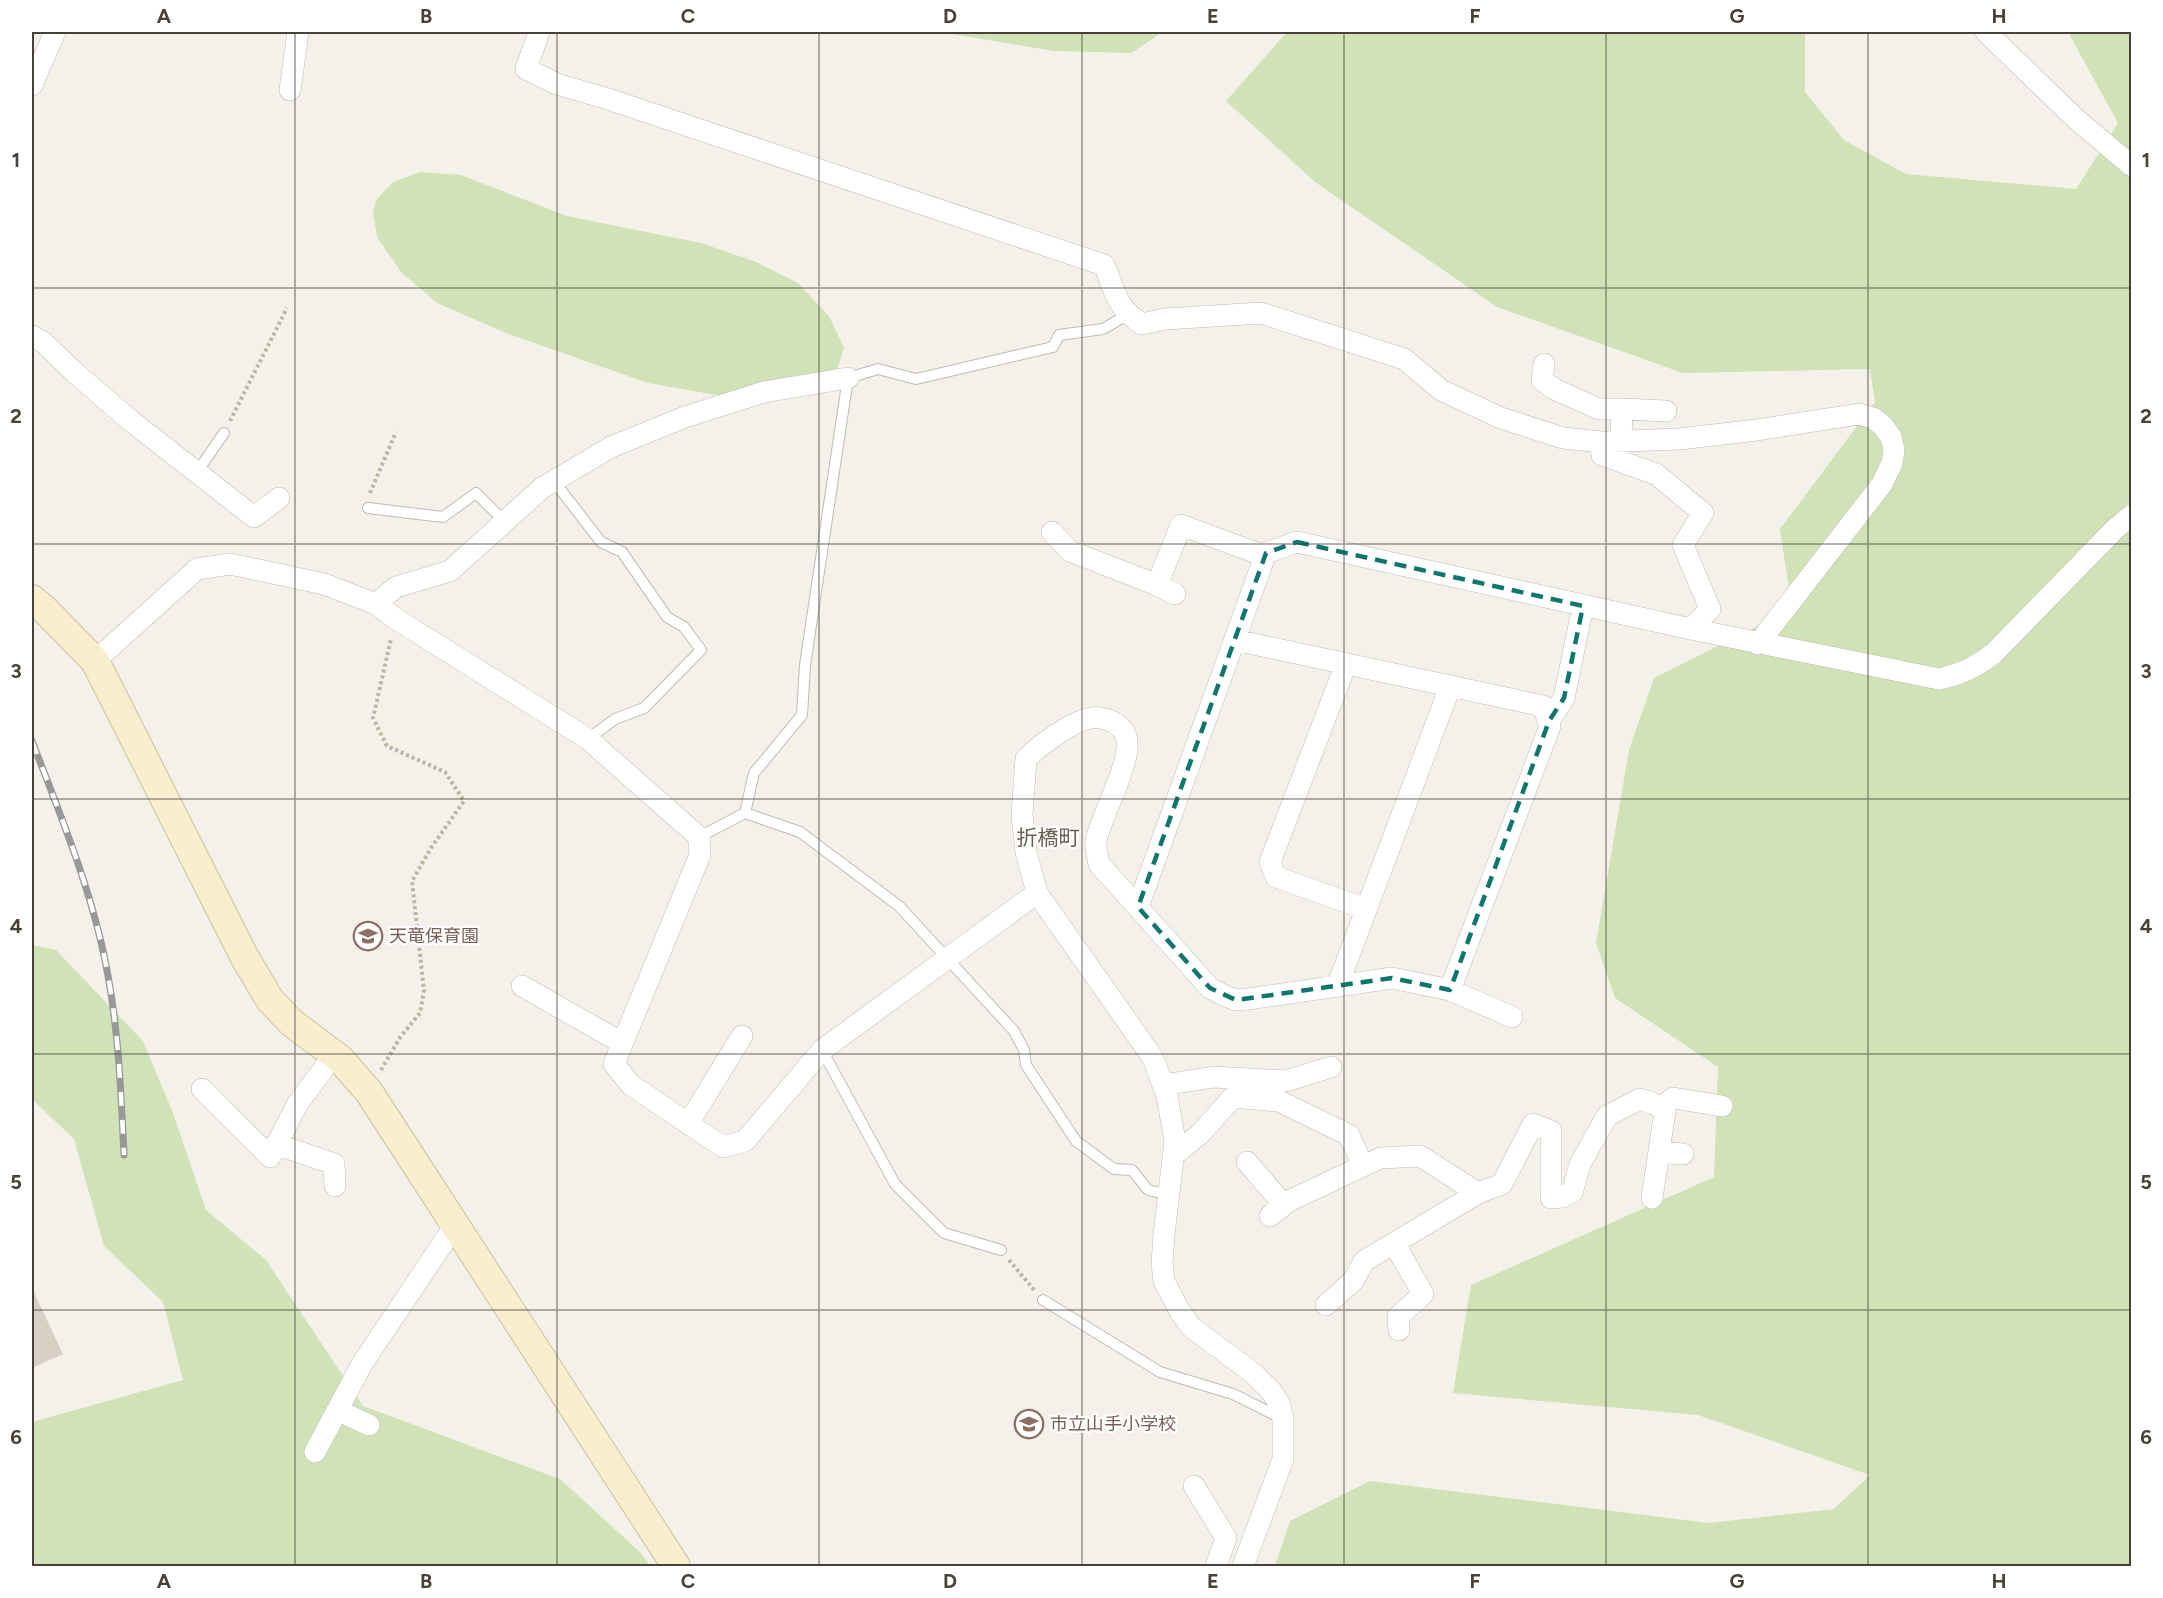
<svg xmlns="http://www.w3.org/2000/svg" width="2163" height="1598" font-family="Figtree,'Noto Sans JP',sans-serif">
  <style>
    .green { fill: #d0e3b7 }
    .building { fill: #d7cfc4 }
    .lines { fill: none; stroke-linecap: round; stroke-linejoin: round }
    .lane-casing { stroke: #c1bbb1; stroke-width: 12 }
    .street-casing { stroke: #c1bbb1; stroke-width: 22 }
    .secondary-casing { stroke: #cec29e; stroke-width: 30 }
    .path { stroke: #bfb4a0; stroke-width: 4; stroke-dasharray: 3 3; stroke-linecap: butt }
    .lane { stroke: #fff; stroke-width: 10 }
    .street { stroke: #fff; stroke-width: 21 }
    .secondary { stroke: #f9efce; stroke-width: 28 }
    .rail-casing { stroke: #989898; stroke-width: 7 }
    .rail { stroke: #fff; stroke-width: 4.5; stroke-dasharray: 14; stroke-linecap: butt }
    .marked { fill: none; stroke: #0f766e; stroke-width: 4.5; stroke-dasharray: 12 8; stroke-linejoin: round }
    .grid { fill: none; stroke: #474139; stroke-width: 1.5; stroke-opacity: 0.55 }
    .labels { text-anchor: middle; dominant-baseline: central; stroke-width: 4.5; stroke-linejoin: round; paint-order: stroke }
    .education-label { font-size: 18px; fill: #785e54; stroke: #fff; text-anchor: start }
    .quarter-label { font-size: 21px; fill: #695f51; stroke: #fff }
    .neatline { fill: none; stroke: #474139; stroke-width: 2 }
    .grid-label { font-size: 20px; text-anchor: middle; font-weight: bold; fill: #474139 }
  </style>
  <rect width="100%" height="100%" fill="#f4f1ea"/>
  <path class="green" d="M940,32H1163L1131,53L1054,51Z
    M1287,32H1805V92L1844,140L1906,174L2076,189L2118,123L2068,32H2131V1566H1275L1290,1521L1370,1481L1709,1523L1834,1509L1870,1475L1698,1415L1453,1393L1471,1285L1714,1177L1718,1067L1615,998L1596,943L1629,750L1654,678L1792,609L1780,529L1875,402L1870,369L1683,373L1497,307L1315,182L1226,101Z
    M420,172L461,175L567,216L701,243L756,262L798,283L829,316L844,348L837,370L722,396L648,383L506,333L437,303L401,272L377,237L373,213L376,200L393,182Z
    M32,945L56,950L143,1041L173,1113L206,1210L266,1260L363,1406L560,1479L641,1553L650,1566H32V1422L183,1380L163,1302L104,1246L74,1139L32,1099Z"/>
  <path class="building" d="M32,1288L63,1354L32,1368Z"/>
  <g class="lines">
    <g class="lane-casing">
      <path id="lane" d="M197,472L224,433
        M553,480L601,542L622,552L667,617L684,627L701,650L644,708L615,719L588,739
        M368,508L443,517L476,493L506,523
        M745,813L754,773L802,715L805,665L848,378L878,369L916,379L1053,347L1059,335L1103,329L1127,315
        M699,837L745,813L800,832L899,906L1014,1031L1024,1050L1026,1065L1076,1141L1114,1169L1132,1170L1148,1190L1169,1195
        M822,1050L895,1184L944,1233L1001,1250
        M1043,1300L1160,1372L1233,1394L1283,1419"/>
    </g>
    <g class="street-casing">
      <path id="street" d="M539,32L526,69L557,84L608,99L1104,265C1116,292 1115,307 1142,324L1165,319L1261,313L1404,359L1441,390L1501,418L1563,438L1601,442L1679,439L1757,430L1859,414L1873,418L1883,426L1891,437L1894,450L1892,463L1882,484L1758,644
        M1986,32L2077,120L2132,166
        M32,85L55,32
        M290,90L298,32
        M32,336L43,342L73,371L131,421L254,517L279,498
        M1544,364L1542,380L1554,389L1599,409H1622
        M1621,441L1622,409L1666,411
        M1052,532L1070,551L1157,585L1175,594
        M1157,585L1181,525L1265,556
        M376,604L396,587L450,571L542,488L611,447L685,417L764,392L848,378
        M1691,629L1939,679C1961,674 1974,668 1993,654L2115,529L2132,515
        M1235,640L1543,706L1550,726L1450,990L1392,978L1248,999L1236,1000L1225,996L1210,988L1099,864C1098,857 1095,848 1096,841C1101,815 1134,759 1126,736C1122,725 1111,720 1101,718C1081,713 1040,745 1026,759L1022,815L1026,852L1037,893L1153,1058L1167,1096L1175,1141L1164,1235L1162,1263L1164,1281L1179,1310L1191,1327L1253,1373L1271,1391L1280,1405L1283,1419V1459L1243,1566
        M95,661L197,569L230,564L324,584L376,604L396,619L588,739L699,837L700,855L614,1064L631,1085L723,1147L745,1141L822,1050L1037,893
        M1346,664L1270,862L1276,877L1366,909
        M1549,721L1564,698L1583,606
        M1138,907L1266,553L1297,542L1691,629L1710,609L1683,545L1703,513L1656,474L1602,455L1601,442
        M522,986L622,1043
        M1337,987L1450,687
        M1450,990L1512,1017
        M1163,1085L1214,1077L1286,1081L1331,1067
        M202,1089L270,1157L298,1103L334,1055
        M1660,1108L1673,1098L1722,1106
        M688,1124L742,1036
        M276,1144L334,1164L335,1186
        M1659,1152L1683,1154
        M1173,1156L1201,1133L1233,1097L1279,1101L1349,1135L1363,1166L1289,1201L1270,1216
        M1247,1162L1284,1205
        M1478,1193L1502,1184L1533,1124L1551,1131V1198L1562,1197L1572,1192L1580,1164L1607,1116L1640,1099L1654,1104L1665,1111L1652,1198
        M1394,1243L1423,1294L1398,1317L1399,1330
        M1326,1305L1353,1281L1364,1261L1478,1193L1420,1156L1381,1158L1363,1166
        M337,1410L369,1425
        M315,1452L362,1364L449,1234L456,1227
        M1194,1486L1226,1538L1216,1566"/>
    </g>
    <g class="secondary-casing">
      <path id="secondary" d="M32,599L43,608L95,661L245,958L270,1000L292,1023L340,1059L369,1092L676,1566"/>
    </g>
    <path class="path" d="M230,421L287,308
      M370,493L396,432
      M381,1070L401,1036L420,1013L424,991L412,881L431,848L464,801L445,772L387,746L373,718L391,639
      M1009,1260L1035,1291"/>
    <use href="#lane" class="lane"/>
    <use href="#street" class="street"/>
    <use href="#secondary" class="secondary"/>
    <g class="rail-casing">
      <path id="rail" d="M32,741C61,817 94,895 108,976C119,1035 121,1095 124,1155"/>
    </g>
    <use href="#rail" class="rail"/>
  </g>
  <path class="marked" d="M1297,542L1583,606L1564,698L1549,721L1450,990L1392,978L1236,1000L1210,988L1138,907L1266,553Z"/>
  <path class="grid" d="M295,32V1566M557,32V1566M819,32V1566M1082,32V1566M1344,32V1566M1606,32V1566M1868,32V1566M32,288H2132M32,544H2132M32,799H2132M32,1054H2132M32,1310H2132"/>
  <defs>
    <g id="school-ring" transform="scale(1.5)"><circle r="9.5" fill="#fff" stroke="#8d6e63" stroke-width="1.5"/><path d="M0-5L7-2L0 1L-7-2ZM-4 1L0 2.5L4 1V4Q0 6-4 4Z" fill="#8d6e63"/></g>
  </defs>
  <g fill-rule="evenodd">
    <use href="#school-ring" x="368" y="936"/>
    <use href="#school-ring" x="1029" y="1424"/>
  </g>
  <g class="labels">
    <g class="education-label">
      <text x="389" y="936">天竜保育園</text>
      <text x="1050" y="1424">市立山手小学校</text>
    </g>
    <g class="quarter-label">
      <text x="1048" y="837">折橋町</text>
    </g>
  </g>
  <rect width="2163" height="1598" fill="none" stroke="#ffffff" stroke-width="66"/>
  <rect x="33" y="33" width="2097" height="1532" class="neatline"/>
  <g class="grid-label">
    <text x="164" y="23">A</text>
    <text x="426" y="23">B</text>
    <text x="688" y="23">C</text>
    <text x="950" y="23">D</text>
    <text x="1213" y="23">E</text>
    <text x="1475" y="23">F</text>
    <text x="1737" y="23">G</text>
    <text x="1999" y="23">H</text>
    <text x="16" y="167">1</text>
    <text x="2146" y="167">1</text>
    <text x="16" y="423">2</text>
    <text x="2146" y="423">2</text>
    <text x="16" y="678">3</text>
    <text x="2146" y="678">3</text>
    <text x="16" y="933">4</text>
    <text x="2146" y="933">4</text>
    <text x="16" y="1189">5</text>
    <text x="2146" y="1189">5</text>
    <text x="16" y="1444">6</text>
    <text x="2146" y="1444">6</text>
    <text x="164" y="1588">A</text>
    <text x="426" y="1588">B</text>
    <text x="688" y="1588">C</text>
    <text x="950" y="1588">D</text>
    <text x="1213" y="1588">E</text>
    <text x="1475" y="1588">F</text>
    <text x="1737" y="1588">G</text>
    <text x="1999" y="1588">H</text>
  </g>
</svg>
